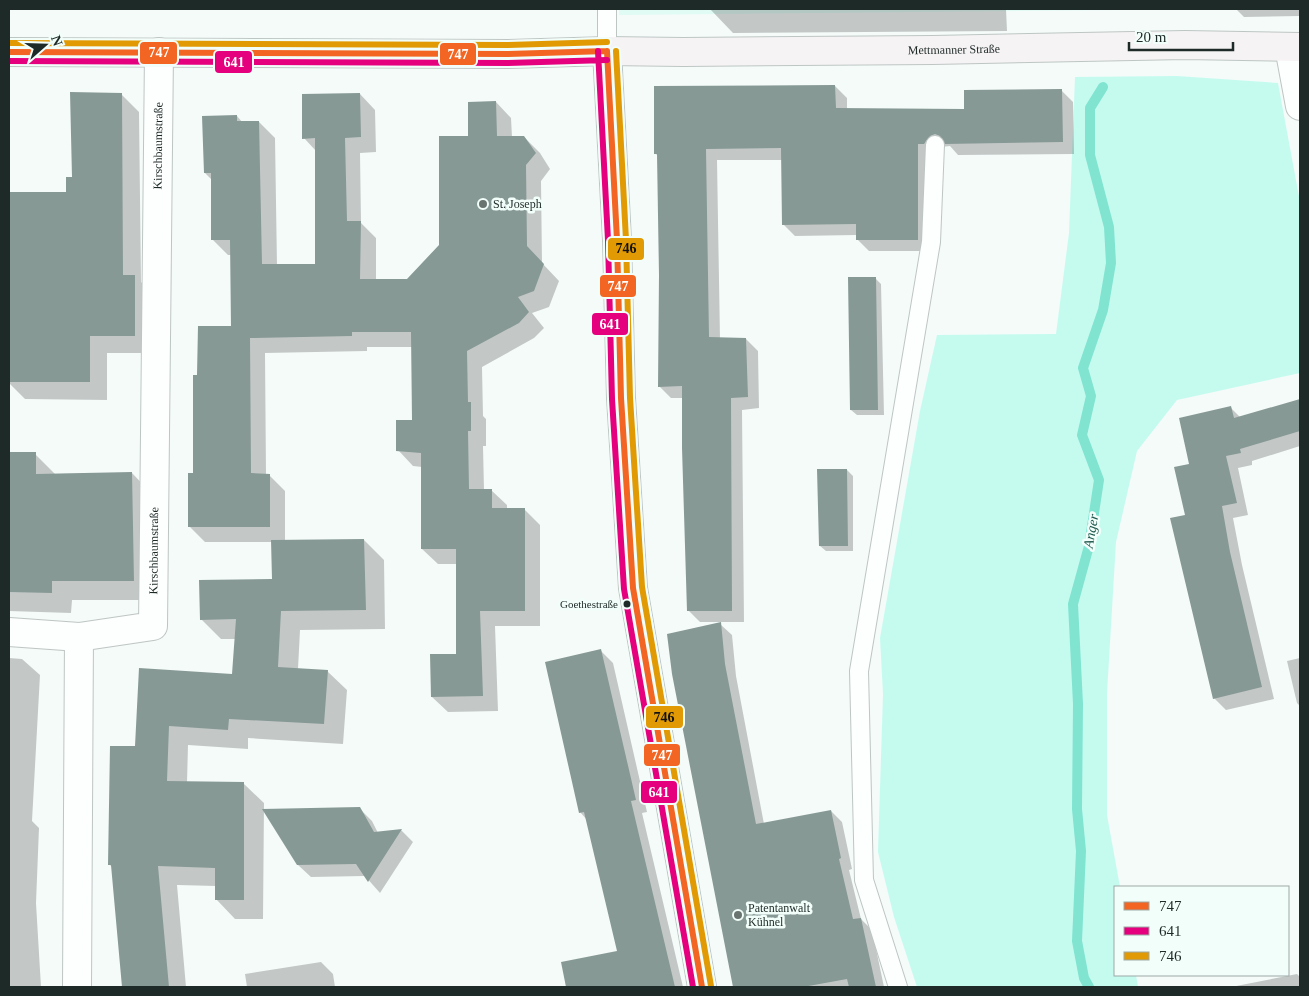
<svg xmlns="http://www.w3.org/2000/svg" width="1309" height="996" font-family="Georgia,serif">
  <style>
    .built { fill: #e0faf4 }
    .green { fill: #c5fbef }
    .shadow { fill: #0003 }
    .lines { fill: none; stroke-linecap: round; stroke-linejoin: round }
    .stream { stroke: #80e4d1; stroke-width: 10 }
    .building { fill: #879995 }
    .service-casing { stroke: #bec6c4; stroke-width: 20 }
    .minor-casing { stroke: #bec6c4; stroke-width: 30 }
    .secondary-casing { stroke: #bec6c4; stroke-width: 30 }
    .service { stroke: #fdfefe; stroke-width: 18 }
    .minor { stroke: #fdfefe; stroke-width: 28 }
    .secondary { stroke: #f6f3f5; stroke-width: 28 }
    .bus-1-casing { stroke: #f1fefa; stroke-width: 10 }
    .bus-2-casing { stroke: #f1fefa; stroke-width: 10 }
    .bus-3-casing { stroke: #f1fefa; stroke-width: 10 }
    .bus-1 { stroke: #f26522; stroke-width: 6 }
    .bus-2 { stroke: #e5007d; stroke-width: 6 }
    .bus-3 { stroke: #e19a04; stroke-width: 6 }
    .poi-dot { fill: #697370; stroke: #f1fefa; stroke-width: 2 }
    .bus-dot { fill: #1e2a27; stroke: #f1fefa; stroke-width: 2 }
    .labels { text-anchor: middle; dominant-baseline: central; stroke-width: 5; stroke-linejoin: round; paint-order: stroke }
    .bus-label { font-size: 11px; fill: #1e2a27; stroke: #f1fefa; text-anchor: end }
    .street-label { font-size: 12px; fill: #1e2a27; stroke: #f1fefa }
    .poi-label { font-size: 12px; fill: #1e2a27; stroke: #f1fefa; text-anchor: start }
    .water-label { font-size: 14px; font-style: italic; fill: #20594e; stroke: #f1fefa }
    .line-badge { stroke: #f1fefa; stroke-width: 2 }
    .badge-label { font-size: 14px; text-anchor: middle; font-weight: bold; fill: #fff }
    .pale-badge-label { font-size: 14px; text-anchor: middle; font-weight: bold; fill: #111 }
  </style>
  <rect width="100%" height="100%" fill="#f4fbf9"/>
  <path class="built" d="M619,9H1115V10L619,15Z"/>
  <path class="green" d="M1177,76L1278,83L1300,202V373L1177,400L1137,451L1116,542L1107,693V815L1120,887H1115V975H1136L1138,987H917L894,917L878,852L883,694L880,638L920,411L937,335L1056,334L1069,233L1075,77Z"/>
  <path class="shadow" d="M710,9H1006L1007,31L733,33Z
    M1236,9H1300V16L1244,17Z
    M835,86L847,98V109L965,110L1061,90L1073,102L1074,154L958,155L950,146L941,147L930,251H869L857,239V235L795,236L783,224V160H717L720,339H746L758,351L759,408L742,410L744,622H700L688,610L683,398H671L659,386L660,275L658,156L656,154Z
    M121,94L139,112L141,282L153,294V353H107V400L25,399L9,383V193H67L73,178Z
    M360,94L375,110L376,152L360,153L361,223L376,238V280H407L440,246L469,137L496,102L511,118L512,137H524L540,153L550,169L541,181L542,263L559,281L549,307L532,313L544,328L534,338L482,367L483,416L486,419V446H483L484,490H491L507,505V509H524L540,525V626H495L498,711L448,712L432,697L457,655V564H438L422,549V467L413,466L398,450L413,421L412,347H367V351L265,353L266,475H269L285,491V541L364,540L384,560L385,629L300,630L298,669L327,671L347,690L343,744L248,738V749L188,745L187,783L244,784L264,803L263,919H235L216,899V886L177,885L186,987H123L113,868L109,864L136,748L233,675L236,639H221L201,619L273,580V542H205L190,527L195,475L199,376L232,327L231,255H228L213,240L212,180L205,173L237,116L243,123L259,122L275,138L277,266L317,265L316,151L304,138Z
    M875,278L881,284L884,415H857L851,410Z
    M1300,401V446L1252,461V465L1238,468L1248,515L1233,518L1242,565L1274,699L1226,710L1214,698L1186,516L1190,465L1231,408L1241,418Z
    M9,453L35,454L55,474L132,473L152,494L154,600H72L71,613L9,611Z
    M847,470L853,476V551H826L820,546Z
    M720,624L732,635L736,676L764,824L831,811L842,822L852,869L849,870L861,919L872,930L884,987H734L673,674Z
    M601,651L613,663L647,812L642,813L683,987H567L562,963L618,952L587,820L580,812Z
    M9,658L22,659L40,675L32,821L39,828L36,903L41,987H9Z
    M1300,658V706L1297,703L1287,661Z
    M359,808L372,821L378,833L401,830L413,842L380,893L365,876L311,877L298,865Z
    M321,962L333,974L335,987H247L245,974Z
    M1297,974L1300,977V987H1231Z"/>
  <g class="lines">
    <path class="stream" d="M1089,987L1084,978L1077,941L1081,851L1077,809L1078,704L1073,604L1089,546L1099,480L1082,435L1091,396L1083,368L1103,310L1111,263L1109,227L1090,155V108L1103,87"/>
  </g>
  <path class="building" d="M835,85L836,108L964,109V90L1062,89L1063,142L945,144L940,136L935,134L930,136L924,144H918V240H856V224L782,225L781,148L706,149L709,337L746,338L748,397L731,398L732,611H687L682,448V386L658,387L659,275L657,154H654V86Z
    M70,92L122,93L123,275H135V336H90V382H9V192H66V177H72Z
    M360,93L361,137L345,138L347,221H361L360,279H407L439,245V136H468V102L496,101L497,136H524L536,153L526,165L527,246L544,264L534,291L518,297L529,312L519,323L467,351L468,402H471V431H468L469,489H492V508H525V611H480L483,696L431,697L430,654H456V549H421V453L396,451V420H412L411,332H352V336L250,338L251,473L270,474V527H188V473H193V375H197L198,326H231L230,240H211V173H204L202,116L237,115V121H259L262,264H315V138L302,139V94Z
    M848,277H876L878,410H850Z
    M1300,399V431L1240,449L1241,453L1226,456L1237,503L1222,506L1230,552L1262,687L1213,699L1170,518L1185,515L1174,467L1189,464L1179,418L1231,406L1234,418Z
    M9,452H36V474L132,472L134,581H52V593L9,592Z
    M817,469H847L848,546H819Z
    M364,539L366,610L281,611L278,667L328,670L324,724L229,719L228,730L169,726L167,781L244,782V900H215V868L158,866L169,987H122L111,865H108L110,746H135L139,668L232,674L236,619L200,620L199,580L272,579L271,540Z
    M721,622L725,664L756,824L831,810L841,858L839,859L853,919L861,918L876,987H849L847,979L803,987H733L672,674L667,634Z
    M601,649L636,800L631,801L675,987H566L561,962L617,951L584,812L579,813L545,662Z
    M360,807L374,832L402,829L368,882L356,864L297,865L262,809Z"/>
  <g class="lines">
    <g class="service-casing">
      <path id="service" d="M607,51V9
        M898,987L864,880L859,671L931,242L935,145"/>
    </g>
    <g class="minor-casing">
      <g id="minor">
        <path d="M1289,47L1300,106"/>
        <path d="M607,51L617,240L621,398L633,588L702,987"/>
        <path d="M9,632L79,637"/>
        <path id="s1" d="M77,987L79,637L153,626L159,52"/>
      </g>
    </g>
    <g class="secondary-casing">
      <g id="secondary">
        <path id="s2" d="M9,52L508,54L607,51L683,52L933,50L1185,45L1300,47"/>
      </g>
    </g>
    <use href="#service" class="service"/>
    <use href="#minor" class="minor"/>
    <use href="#secondary" class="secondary"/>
    <g class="bus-1-casing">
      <path id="bus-1" d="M607,51L617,240L621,398L633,588L702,987
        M9,52L508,54L607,51"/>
    </g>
    <g class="bus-2-casing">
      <path id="bus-2" d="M598,51L608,240L612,399L624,589L693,987
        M9,61L508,63L607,60"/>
    </g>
    <g class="bus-3-casing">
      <path id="bus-3" d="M9,43L508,45L607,42
        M616,51L626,240L630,398L642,587L711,986"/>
    </g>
    <use href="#bus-1" class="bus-1"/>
    <use href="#bus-2" class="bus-2"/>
    <use href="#bus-3" class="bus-3"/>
  </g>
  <g class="poi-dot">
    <circle cx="483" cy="204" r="5"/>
    <circle cx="738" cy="915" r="5"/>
  </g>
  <circle class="bus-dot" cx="627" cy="604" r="4.5"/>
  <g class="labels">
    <g class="bus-label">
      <text x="618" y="604">Goethestraße</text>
    </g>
    <g class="street-label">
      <text stroke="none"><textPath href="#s2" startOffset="945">Mettmanner Straße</textPath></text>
      <text stroke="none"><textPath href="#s1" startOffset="905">Kirschbaumstraße</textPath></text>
      <text stroke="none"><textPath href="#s1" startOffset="500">Kirschbaumstraße</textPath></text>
    </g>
    <g class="poi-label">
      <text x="493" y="204">St. Joseph</text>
      <text x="748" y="908">Patentanwalt<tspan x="748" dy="14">Kühnel</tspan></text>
    </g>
    <g class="water-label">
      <text transform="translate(1091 531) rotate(-80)">Anger</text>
    </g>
  </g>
  <g class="line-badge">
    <rect x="139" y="41" width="39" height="24" rx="5" fill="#f26522"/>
    <rect x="439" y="42" width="38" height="24" rx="5" fill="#f26522"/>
    <rect x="214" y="50" width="39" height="24" rx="5" fill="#e5007d"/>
    <rect x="607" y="237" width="38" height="24" rx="5" fill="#e19a04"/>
    <rect x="599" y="274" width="38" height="24" rx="5" fill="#f26522"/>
    <rect x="591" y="312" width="38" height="24" rx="5" fill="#e5007d"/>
    <rect x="645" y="705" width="39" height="24" rx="5" fill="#e19a04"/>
    <rect x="643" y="743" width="38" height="24" rx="5" fill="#f26522"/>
    <rect x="640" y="780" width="38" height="24" rx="5" fill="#e5007d"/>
  </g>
  <g class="badge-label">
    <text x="159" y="57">747</text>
    <text x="458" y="59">747</text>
    <text x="234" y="67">641</text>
    <text x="618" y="291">747</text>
    <text x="610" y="329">641</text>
    <text x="662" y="760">747</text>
    <text x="659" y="797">641</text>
  </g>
  <g class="pale-badge-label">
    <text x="626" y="253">746</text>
    <text x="664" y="722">746</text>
  </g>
  <rect width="1309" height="996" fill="none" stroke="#1e2a27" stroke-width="20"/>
  <rect x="1114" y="886" width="175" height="90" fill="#f1fefa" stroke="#9da9a6"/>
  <rect x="1124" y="902" width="25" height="8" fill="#f26522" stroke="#9da9a6"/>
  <text x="1159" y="911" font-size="15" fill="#1e2a27">747</text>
  <rect x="1124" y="927" width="25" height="8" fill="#e5007d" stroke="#9da9a6"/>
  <text x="1159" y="936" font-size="15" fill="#1e2a27">641</text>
  <rect x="1124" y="952" width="25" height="8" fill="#e19a04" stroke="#9da9a6"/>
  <text x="1159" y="961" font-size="15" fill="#1e2a27">746</text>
  <g transform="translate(45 45) rotate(70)" stroke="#f1fefa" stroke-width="4" paint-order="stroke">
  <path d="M0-4L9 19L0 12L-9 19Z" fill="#1e2a27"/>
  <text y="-8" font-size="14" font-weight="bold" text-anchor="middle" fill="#1e2a27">N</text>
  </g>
  <path d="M1129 42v8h104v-8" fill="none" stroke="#1e2a27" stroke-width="2.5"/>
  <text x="1136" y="42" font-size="15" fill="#1e2a27" stroke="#f1fefa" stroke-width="4" paint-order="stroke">20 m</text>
</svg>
